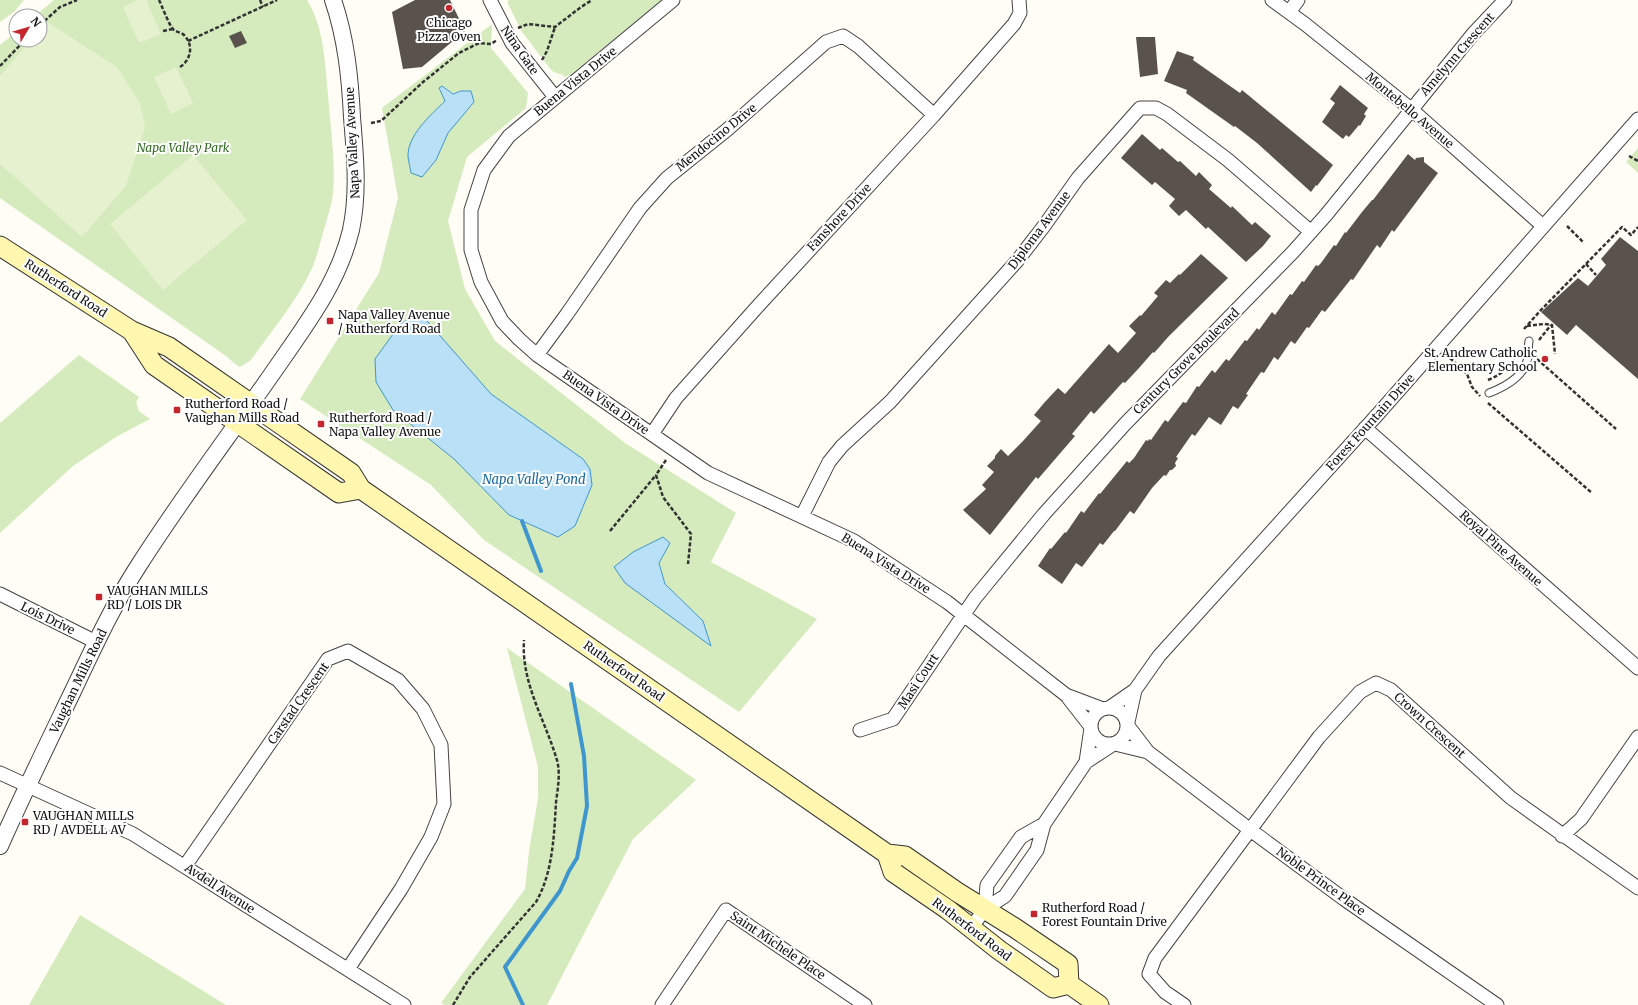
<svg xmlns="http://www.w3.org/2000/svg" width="1638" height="1005" font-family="Merriweather,serif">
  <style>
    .green { fill: #d5ebbd }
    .pitch { fill: #e6f2cf }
    .water { fill: #b9e0f7; stroke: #3f96cf }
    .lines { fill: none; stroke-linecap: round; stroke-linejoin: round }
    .stream { stroke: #3f96cf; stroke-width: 4 }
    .building { fill: #5a524d }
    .service-casing { stroke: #444; stroke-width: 9 }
    .minor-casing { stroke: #444; stroke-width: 15 }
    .tertiary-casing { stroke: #444; stroke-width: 18 }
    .secondary-casing { stroke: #333; stroke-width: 21 }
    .path { stroke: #333; stroke-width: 2.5; stroke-dasharray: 4 2; stroke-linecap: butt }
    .service { stroke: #fff; stroke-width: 7 }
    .minor { stroke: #fff; stroke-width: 13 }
    .tertiary { stroke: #fff; stroke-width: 16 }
    .secondary { stroke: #fff6b0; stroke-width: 19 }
    .poi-dot { fill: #c4262e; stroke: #fff; stroke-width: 1.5 }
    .labels { text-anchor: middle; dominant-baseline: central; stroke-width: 4; stroke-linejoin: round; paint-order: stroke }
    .poi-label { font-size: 12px; fill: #111; stroke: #fff; text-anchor: start }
    .street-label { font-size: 12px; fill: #111; stroke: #fff }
    .park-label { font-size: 12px; font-style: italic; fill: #2f6b1f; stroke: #fff }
    .water-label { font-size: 13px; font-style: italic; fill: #1768a6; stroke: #fff }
  </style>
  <rect width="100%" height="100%" fill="#fffdf5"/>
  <path class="green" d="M0,0H24L14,12L0,22Z
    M54,0H307C324,27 325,63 328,94C330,126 336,161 333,193C332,204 328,215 325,226C321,239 318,253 313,266C298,300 272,330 251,360L240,367L235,364L226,356L0,198V45L16,32V40H40V16H35Z
    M509,0H662L570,75L564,77L562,74H559L552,71L522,32L507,2Z
    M492,24L491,48L528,93L526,108L467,157L448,221L465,289L495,341L625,443L736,513L711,562L817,619L739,712L484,540L431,485L300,399L379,273L398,198L382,108Z
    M1638,148V173L1626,162Z
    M79,355L139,397L136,402L139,411L150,419L116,437L73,466L0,533V423Z
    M507,648L696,780L633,839L547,1005H445L441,1003L525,889L529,851L538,798V767Z
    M80,915L226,1005H29Z"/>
  <path class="pitch" d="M137,0H146L161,34L139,43L123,7Z
    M47,22L117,67L140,103L145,127L126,186L82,237L0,164V76L31,40H40V30Z
    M176,67L193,103L171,114L154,77Z
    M193,155L247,220L163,290L110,224Z"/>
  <path class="water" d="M442,86L453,94L461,91H471L474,102L448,133L436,160L422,177L411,173C410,168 409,163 408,157C407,135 431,115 445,101L439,88Z
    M421,314L491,394L583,459L590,469L592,485L575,526L558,537L509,515L454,459L393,410L376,382L375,359L401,323Z
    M663,537L670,543L659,563L665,584L703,621L711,646L625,583L614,567L633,552Z"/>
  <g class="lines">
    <path class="stream" d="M522,521L541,571
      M523,1005L505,967L560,891L569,871L577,858L587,806L584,756L571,684"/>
  </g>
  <path class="building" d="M415,0H450L465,31L422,67L403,69L392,12Z
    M241,31L247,43L235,48L229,36Z
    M1136,37H1155L1158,74L1140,77Z
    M1177,51L1194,57L1193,60L1240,93L1242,90L1333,165L1317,186L1316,185L1311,192L1257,143L1235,126L1234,127L1186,93L1187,90L1164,81Z
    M1340,85L1368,108L1364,114L1366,116L1360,126L1359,125L1349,137L1346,135L1343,139L1322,122L1335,103L1330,99Z
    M1142,134L1160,150L1162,148L1178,162L1180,161L1196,176L1199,172L1212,185L1209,189L1231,208L1232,206L1252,225L1255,222L1271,236L1263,246L1246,262L1208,227L1206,229L1186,210L1179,216L1169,206L1175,199L1155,182L1152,185L1121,158Z
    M1408,154L1415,160L1416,158L1424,157V162L1438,173L1394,232L1392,230L1380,248L1377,245L1353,280L1351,279L1325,312L1322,310L1309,328L1307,327L1295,344L1291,341L1278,360L1274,357L1264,373L1261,372L1246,394L1248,395L1238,409L1233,406L1221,425L1209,417L1195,436L1192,434L1176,457L1178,458L1175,463L1176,466L1172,470H1170L1166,476L1164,475L1152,488L1134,514L1130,511L1115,531H1114L1103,545L1100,543L1082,567L1076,563L1062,584L1038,566L1050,548L1051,549L1065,532L1066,533L1081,511L1084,513L1099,493L1100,494L1127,461L1129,463L1134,458L1146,440L1148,441L1149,439L1151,440L1165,420L1168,422L1183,402L1186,403L1197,386L1199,387L1212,370L1215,373L1226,359L1229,361L1245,340L1247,341L1257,328L1259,330L1272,312L1275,315L1290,294L1292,295L1302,281L1304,282L1316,265L1318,266L1321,263L1334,245L1336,246L1345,232L1346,233L1362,212L1372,200H1373Z
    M1620,237L1638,251V379L1576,325L1567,335L1541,312L1578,278L1588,286L1606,265L1601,259Z
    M1201,254L1228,278L1169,336L1154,353L1153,352L1139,368L1125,383L1123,382L1094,414L1091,411L1072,434L1075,436L1038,479L1036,477L990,535L963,510L986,489L982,485L994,472L987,466L995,458V456L1001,449L1008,456L1023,441L1041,421L1034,415L1044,403L1058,388L1065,394L1109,344L1118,353L1136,333L1129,326L1140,315L1141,316L1158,296L1154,293L1166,280L1170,283L1179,274L1180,275Z"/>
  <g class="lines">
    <g class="service-casing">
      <path id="service" d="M1489,393C1505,387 1525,376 1528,357C1529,352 1528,346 1529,341"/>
    </g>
    <g class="minor-casing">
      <path id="minor" d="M490,0L512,43L555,97
        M673,0L509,136L484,170L471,210V250L481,282L502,321L519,339L537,355L708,473L854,541L947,602L1066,695L1091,727
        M1272,0L1305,24L1411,109L1543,226
        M1289,12L1298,0
        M537,355L567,314L640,208L667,178L728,129L826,42L843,36L858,46L934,115
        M1365,428L1638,668
        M652,434L676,398L758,306L934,115L1014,24L1020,13L1019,0
        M802,516L829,462L842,446L890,402L1017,261L1044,226L1078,178L1140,108H1156L1167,114L1228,160L1311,232
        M0,594L96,642
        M1066,695L1103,709
        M1091 726a18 18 0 1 1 36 0a18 18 0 1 1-36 0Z
        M1109,708L1135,690L1159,656L1378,414L1638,119
        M1128,722L1135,690
        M1128,726L1148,752L1249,829L1344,899L1497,1005
        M860,730L893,719L975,598L1044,514L1125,424L1293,252L1326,215L1473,34L1505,0
        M1115,744L1148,752
        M1086,762L1091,728
        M0,773L133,834L404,1005
        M1562,836L1581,819L1638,737
        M185,866L328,659L348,651L398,680L423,709L441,745L444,804L431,837L401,889L348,969
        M985,909L987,885L1021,837L1044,824
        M971,928L985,909L1005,896L1037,850L1044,824L1086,762L1112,745
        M662,1005L726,910L865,1005
        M1184,1005L1165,992L1149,974L1155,958L1319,737L1360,692L1376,683L1391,690L1511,798L1638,888"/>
    </g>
    <g class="tertiary-casing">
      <path id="tertiary" d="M0,846C23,794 48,743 73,691C93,649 113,605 139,565C181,499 229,436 274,371C305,326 338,284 351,230C359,192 355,155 352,117C350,77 346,38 333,0"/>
    </g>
    <g class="secondary-casing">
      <path id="secondary" d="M0,246L132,331L169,347L351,473L361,489L887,854L905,856L957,892L1015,928L1068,964L1069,984
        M132,331L154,365L339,493L361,489
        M887,854L893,872L947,909L999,950L1053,988L1069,984
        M1069,984L1099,1005"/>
    </g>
    <path class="path" d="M159,0C162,6 169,25 173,29C175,32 181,32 184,35C194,45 191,60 180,67
      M260,0L263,7
      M40,25L60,7L77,0
      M518,28L528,24L555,27L581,7L592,0
      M163,31L173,29
      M188,41L277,0
      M542,60L547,51L555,27
      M0,66L25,40
      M371,123L381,121L423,82L459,53L479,43L491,44L497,40
      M1629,156L1638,161
      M1567,226L1584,243
      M1586,264L1596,275
      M1527,326L1544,324L1552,325L1555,354
      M1524,329L1540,311L1622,227L1631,235L1638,227
      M1539,340L1551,325
      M1450,358L1467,374L1472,387L1480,396
      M1537,359L1616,429
      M1488,380C1502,374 1513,366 1517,350
      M1488,403L1592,493
      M666,460L656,475L663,497L691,534L688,564
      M610,531L656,475
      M453,1005L470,977L536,902C553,872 554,836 556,802C558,787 561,771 556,757C544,718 521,682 524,640"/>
    <use href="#service" class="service"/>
    <use href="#minor" class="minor"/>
    <use href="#tertiary" class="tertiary"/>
    <use href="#secondary" class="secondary"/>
  </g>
  <g class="poi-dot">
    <circle cx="449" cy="8" r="4"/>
    <rect x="326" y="317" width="8" height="8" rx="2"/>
    <circle cx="1545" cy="359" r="4"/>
    <rect x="173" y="406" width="8" height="8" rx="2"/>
    <rect x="317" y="420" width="8" height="8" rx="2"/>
    <rect x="95" y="593" width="8" height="8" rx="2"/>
    <rect x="21" y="818" width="8" height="8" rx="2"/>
    <rect x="1030" y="910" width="8" height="8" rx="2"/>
  </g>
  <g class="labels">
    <g class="poi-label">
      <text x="449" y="22" text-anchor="middle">Chicago<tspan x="449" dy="14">Pizza Oven</tspan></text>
      <text x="338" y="314">Napa Valley Avenue<tspan x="338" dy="14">/ Rutherford Road</tspan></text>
      <text x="1537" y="352" text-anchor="end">St. Andrew Catholic<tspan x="1537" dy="14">Elementary School</tspan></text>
      <text x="185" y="403">Rutherford Road /<tspan x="185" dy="14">Vaughan Mills Road</tspan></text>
      <text x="329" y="417">Rutherford Road /<tspan x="329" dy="14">Napa Valley Avenue</tspan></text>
      <text x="107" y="590">VAUGHAN MILLS<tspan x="107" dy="14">RD / LOIS DR</tspan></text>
      <text x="33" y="815">VAUGHAN MILLS<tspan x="33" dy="14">RD / AVDELL AV</tspan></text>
      <text x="1042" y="907">Rutherford Road /<tspan x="1042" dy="14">Forest Fountain Drive</tspan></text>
    </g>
    <g class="street-label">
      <text transform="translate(520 50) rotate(55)">Nina Gate</text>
      <text transform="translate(1457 54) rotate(-49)">Amelynn Crescent</text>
      <text transform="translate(575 81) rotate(-39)">Buena Vista Drive</text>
      <text transform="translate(1410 110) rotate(40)">Montebello Avenue</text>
      <text transform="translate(716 137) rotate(-39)">Mendocino Drive</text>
      <text transform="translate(352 143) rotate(-93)">Napa Valley Avenue</text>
      <text transform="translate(839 217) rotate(-47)">Fanshore Drive</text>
      <text transform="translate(1039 230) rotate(-53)">Diploma Avenue</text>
      <text transform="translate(66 288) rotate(33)">Rutherford Road</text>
      <text transform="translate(1186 361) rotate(-45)">Century Grove Boulevard</text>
      <text transform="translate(606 402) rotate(35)">Buena Vista Drive</text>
      <text transform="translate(1370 422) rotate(-48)">Forest Fountain Drive</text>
      <text transform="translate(1501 548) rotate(42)">Royal Pine Avenue</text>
      <text transform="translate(886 563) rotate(32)">Buena Vista Drive</text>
      <text transform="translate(48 618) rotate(26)">Lois Drive</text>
      <text transform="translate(624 671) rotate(35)">Rutherford Road</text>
      <text transform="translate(78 681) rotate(-64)">Vaughan Mills Road</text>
      <text transform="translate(918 681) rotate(-57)">Masi Court</text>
      <text transform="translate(298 703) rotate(-55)">Carstad Crescent</text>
      <text transform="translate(1430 725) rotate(42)">Crown Crescent</text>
      <text transform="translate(1321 881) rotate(36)">Noble Prince Place</text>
      <text transform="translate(220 888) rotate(33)">Avdell Avenue</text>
      <text transform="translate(972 929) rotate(37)">Rutherford Road</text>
      <text transform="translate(778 945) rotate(34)">Saint Michele Place</text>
    </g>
    <g class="park-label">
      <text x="183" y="147">Napa Valley Park</text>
    </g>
    <g class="water-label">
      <text x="534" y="479">Napa Valley Pond</text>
    </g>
  </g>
  <g transform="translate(28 28) rotate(52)"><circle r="19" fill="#ffffff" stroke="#a0a0a0"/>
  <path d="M0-3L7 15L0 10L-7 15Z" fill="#c4262e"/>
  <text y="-6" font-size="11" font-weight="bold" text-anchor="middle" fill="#111111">N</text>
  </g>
</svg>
